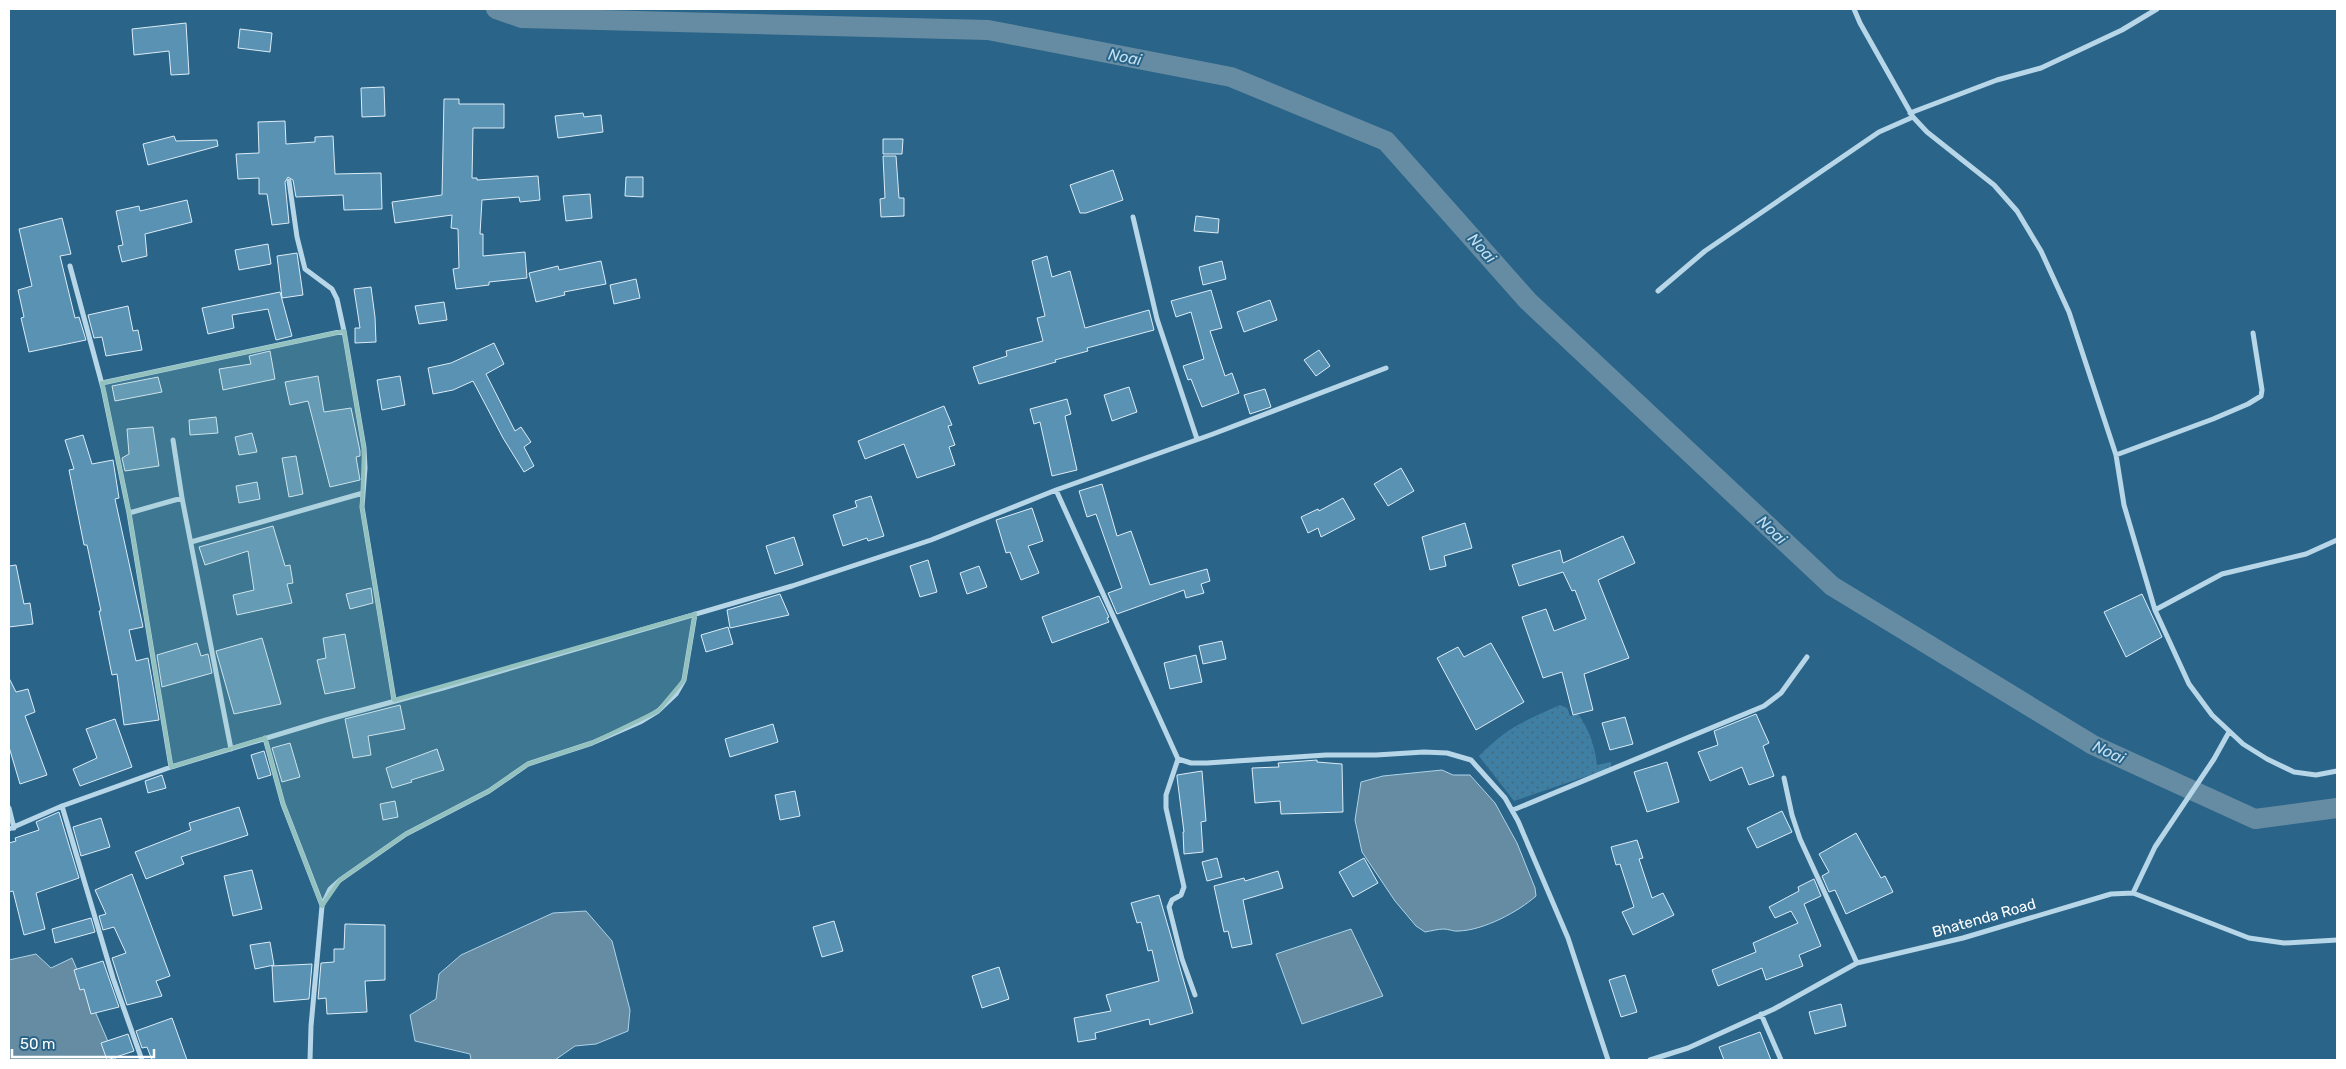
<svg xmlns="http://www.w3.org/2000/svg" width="2346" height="1069" font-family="Rubik,sans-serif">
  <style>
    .park { fill: url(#park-dots) }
    .water { fill: #668ca3; stroke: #acd3e8 }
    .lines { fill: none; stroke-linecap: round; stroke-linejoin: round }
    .canal { stroke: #668ca3; stroke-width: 20 }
    .building { fill: #5a92b3; stroke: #dbecf7 }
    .street { stroke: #b7d6e8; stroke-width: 5 }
    .marked { fill: #93c1be; fill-opacity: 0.2; stroke: #93c1be; stroke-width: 4; stroke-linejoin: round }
    .labels { text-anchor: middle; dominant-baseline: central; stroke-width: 4; stroke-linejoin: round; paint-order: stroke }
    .street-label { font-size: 15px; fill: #fff; stroke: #2a6488 }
    .water-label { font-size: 16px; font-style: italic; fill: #c3dfef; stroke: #2a6488 }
  </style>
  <defs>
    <pattern id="park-dots" width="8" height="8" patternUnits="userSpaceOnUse" patternTransform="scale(1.25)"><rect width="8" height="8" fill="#3f7fa4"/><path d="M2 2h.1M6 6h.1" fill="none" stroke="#45687c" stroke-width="1.8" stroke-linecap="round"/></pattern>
  </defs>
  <rect width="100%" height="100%" fill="#2a6488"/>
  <path class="park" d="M1560,705L1567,708L1570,716L1578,714C1589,729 1595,746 1597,765L1611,762V768L1514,801L1479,756C1508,727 1524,721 1560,705Z"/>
  <path class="water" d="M1442,770L1453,775H1470L1495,803L1517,843L1535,888L1536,896C1518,912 1484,930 1459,931C1454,932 1449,929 1444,929C1438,929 1431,931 1425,932L1416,926L1395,901L1362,852L1355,820L1361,782L1383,776Z
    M586,911L612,941L630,1010L628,1031L596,1044L575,1046L555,1060H471L470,1054L415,1041L410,1015L436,999L439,974L461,955L553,913Z
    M1351,929L1383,996L1302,1024L1276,954Z
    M36,954L51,968L72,958L116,1060H9V960Z"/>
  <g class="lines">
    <path class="canal" d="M496,9L522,18L988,30L1231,77L1386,141L1528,301L1832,586L2093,745L2255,819L2337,808"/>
  </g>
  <path class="building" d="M186,23L189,74L171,75L169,51L134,55L132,29Z
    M240,29L272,33L270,52L238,48Z
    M384,87L385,116L362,117L361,88Z
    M444,99H459V104H504V128H473L472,178H477V180L538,176L540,200L520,202L519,197L482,200L480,234H483V256L525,252L527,278L489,282V285L456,289L453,269L459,268L458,229L451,228L452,215L395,223L392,202L442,195Z
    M583,113L584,117L601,115L603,132L558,138L555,116Z
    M285,121L286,144L315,142V137L333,136L335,174L381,173L382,209L344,210L343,195L296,197L293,180L288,177L285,182L289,223L272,225L267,194H259V178L238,179L236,154L259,153L258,122Z
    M174,136L176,141L217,140L218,146L148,165L143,144Z
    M883,139H903L902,154H883Z
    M883,156H896L899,198H904V216L881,217L880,199L885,198Z
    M1113,170L1123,200L1086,213H1080L1070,185Z
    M626,177H643V197L625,196Z
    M590,194L592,218L566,221L563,196Z
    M187,200L192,222L145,234L147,256L122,262L118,246L123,245L116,211L139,206L140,211Z
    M1196,216L1219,219L1218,233L1194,231Z
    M62,218L71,254L60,256L75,318L79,317L86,340L29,352L21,318L24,317L18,290L32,286L19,229Z
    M268,244L271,264L239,270L235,250Z
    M297,253L303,295L282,298L277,256Z
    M1047,256L1052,277L1070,271L1085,328L1149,310L1154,330L1087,348L1088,351L1055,360L1056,362L979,384L973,367L1007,356L1006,351L1043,341L1037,318L1045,316L1032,261Z
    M601,261L606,284L564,292L565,295L536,302L529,273L558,266L559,270Z
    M1222,261L1226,279L1203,285L1199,267Z
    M636,279L640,298L614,304L610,285Z
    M371,287L375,317L376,342L355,343V328H360L354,289Z
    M1211,290L1222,328L1210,331L1225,376L1232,373L1239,393L1202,407L1191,379L1188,380L1183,366L1204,359L1191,312L1176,317L1171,301Z
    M280,292L292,336L276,340L268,309L232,315L234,328L208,334L202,308Z
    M1270,300L1277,320L1244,332L1237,312Z
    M444,302L447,320L419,324L415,306Z
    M128,306L133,331L138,330L142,350L106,356L102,337L94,338L88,315Z
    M494,343L504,364L486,374L515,431L521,427L531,442L524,447L534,466L524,472L503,438L473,381L453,390L433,394L428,368L451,363Z
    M1319,350L1330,366L1316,376L1304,360Z
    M270,351L275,379L223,390L219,369L251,364L249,356Z
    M318,376L324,412L351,408L360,451V456L356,457L360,480L330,487L308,401L290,405L285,382Z
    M400,376L405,405L382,410L377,380Z
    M158,377L162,392L115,401L112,386Z
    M1129,387L1137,412L1112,421L1104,395Z
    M1265,389L1271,407L1250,414L1244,395Z
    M1067,399L1071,414L1065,416L1077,470L1052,476L1040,422L1034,424L1030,409Z
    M944,406L952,425L948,426L955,445L949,447L955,465L917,478L904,444L865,459L858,441Z
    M216,417L218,433L190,435L189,420Z
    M153,427L159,466L125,471L122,458L129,454L127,429Z
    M252,433L257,452L239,455L235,437Z
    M83,435L92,464L113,460L119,498L115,499L143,627L129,630L136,661L148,658L159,720L124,725L117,674L112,675L99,611H101L87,545H84L69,470L74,469L65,440Z
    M296,456L303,494L289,497L282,458Z
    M1401,468L1414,491L1388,506L1374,484Z
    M257,482L260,499L239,503L236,486Z
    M1102,484L1117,536L1131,531L1150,585L1207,569L1210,581L1201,584L1204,593L1186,598L1184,590L1117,614L1108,593L1122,588L1096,514L1087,517L1079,491Z
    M871,496L884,536L868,541L867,538L843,546L833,515L857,507L855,501Z
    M1343,498L1355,519L1321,537L1318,528L1308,533L1301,517L1318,509L1319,511Z
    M1032,508L1043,541L1028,546L1039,573L1021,580L1010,552L1006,553L996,520Z
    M1465,523L1472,548L1444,556L1446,566L1430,570L1422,537Z
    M273,526L285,566L290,565L293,583L287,584L292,603L237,615L233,595L254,590L248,551L205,565L199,547Z
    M1623,536L1635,563L1598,580L1629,658L1584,674L1593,710L1573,715L1562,672L1543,678L1522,617L1546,609L1554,631L1586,619L1575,590L1572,591L1563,572L1519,586L1512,565L1560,550L1563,563Z
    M794,537L803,565L775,574L766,546Z
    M928,560L937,592L920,597L910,566Z
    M16,565L24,604L30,603L33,624L9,627V566Z
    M979,566L987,587L967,594L960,573Z
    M371,588L373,603L350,609L346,594Z
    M780,594L789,615L730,628L727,610Z
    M2142,594L2162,637L2126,657L2104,612Z
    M1099,596L1109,617L1107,618L1109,622L1052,643L1042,617Z
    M728,627L733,644L706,652L701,635Z
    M345,634L355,688L325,694L317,660L326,658L323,638Z
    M262,638L281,704L234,714L216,651Z
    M1222,641L1226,659L1203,664L1199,646Z
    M197,643L201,656L208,654L212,673L162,687L157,655Z
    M1491,643L1524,702L1476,730L1437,658L1458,647L1464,657Z
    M1196,655L1202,682L1170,689L1164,663Z
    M9,678L16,692L28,689L35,712L25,716L47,775L20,784L9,747Z
    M400,705L405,729L368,736L371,755L353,758L345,719Z
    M1756,714L1769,743L1763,746L1774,776L1749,785L1742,767L1710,781L1698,752L1718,745L1714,731Z
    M1625,717L1633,744L1610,750L1602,723Z
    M115,719L132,767L80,786L73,769L97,758L86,729Z
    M773,724L778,742L730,757L725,739Z
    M290,743L300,777L282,782L272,748Z
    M437,749L444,770L411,780L412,782L392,788L386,768Z
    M264,751L271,775L258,779L251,755Z
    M1317,760V762L1342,764L1343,812L1281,814L1280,801L1255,803L1252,768L1279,767L1278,763Z
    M1667,762L1679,802L1647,812L1634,772Z
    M1202,771L1206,821L1201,822L1203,852L1184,854L1183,832H1184L1177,777V775Z
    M162,775L166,788L148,793L145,781Z
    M795,791L800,816L780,820L775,795Z
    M395,801L398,817L383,820L380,804Z
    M239,807L248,835L181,857L184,864L146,879L135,852L191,830L189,823Z
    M1782,811L1792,832L1757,848L1747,828Z
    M59,812L79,878L36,893L45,929L24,935L13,891L9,892V843L16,841L15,838L39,830L36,822Z
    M101,818L110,847L81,856L73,827Z
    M1856,833L1881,878L1885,876L1893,892L1846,914L1835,890L1829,892L1822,876L1829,872L1819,854Z
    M1637,840L1643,858L1639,859L1652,898L1663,893L1674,915L1633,935L1622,912L1634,907L1620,864L1616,865L1611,847Z
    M1217,858L1222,877L1207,881L1202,862Z
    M1364,858L1378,883L1353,897L1339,872Z
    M252,870L262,909L233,916L224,876Z
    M1278,871L1283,888L1243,900L1252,944L1232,948L1228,931L1224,932L1214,886L1244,878L1245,881Z
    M132,874L170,976L156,981L162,996L127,1005L112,958L126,953L114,927L103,930L99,916L106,914L95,890Z
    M1814,879L1821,896L1804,904L1821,946L1799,955L1803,966L1766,980L1762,968L1718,986L1712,970L1756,952L1753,943L1798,923L1791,911L1775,918L1769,907L1799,891L1798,887Z
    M1159,895L1193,1013L1150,1025L1149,1019L1095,1033L1096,1039L1078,1042L1074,1018L1111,1011L1106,995L1159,981L1152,950L1148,951L1141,922L1137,923L1131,903Z
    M91,918L95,932L55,943L52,929Z
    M834,921L843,951L822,957L813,927Z
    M345,924L385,925V980L365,981L367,1012L327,1014L326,998L318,999L321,963L334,962V949H344Z
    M270,942L274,965L255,969L250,945Z
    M103,961L119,1007L91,1014L84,989L80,990L74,970Z
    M312,964L309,999L274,1002L272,966Z
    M999,967L1009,999L982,1008L972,976Z
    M1625,975L1637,1012L1621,1017L1609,980Z
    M1841,1004L1846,1026L1815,1034L1809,1012Z
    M172,1018L187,1060H152L147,1047L142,1048L136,1031Z
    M1760,1032L1771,1060H1724L1719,1047Z
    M128,1034L134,1051L107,1060L101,1043Z"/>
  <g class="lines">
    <path class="street" d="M1854,9L1860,23L1913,117L1927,132L1994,185L2017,211L2041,251L2069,312L2116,455L2124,505L2155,610L2189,684L2212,715L2243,744L2267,759L2294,772L2316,775L2337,771
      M1910,113L1997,80L2041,68L2122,30L2157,9
      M289,181L297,237L305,269L332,289L337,299L344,331L364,448L365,468L362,507L394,700
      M1133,217L1157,319L1197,439
      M70,266L103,388L129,513L171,767
      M1658,291L1705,251L1879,132L1913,117
      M102,383L344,331
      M173,440L182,498
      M2116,455L2213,419L2248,404L2261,396L2262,390L2253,333
      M1056,490L1213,434L1386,368
      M129,513L182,498L231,749
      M191,542L363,493
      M2155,610L2222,574L2306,554L2337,540
      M265,738L283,804L322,905
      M1178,759L1166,795V808L1184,887L1181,895L1172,900L1169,907L1182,959L1195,995
      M1784,778L1792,815L1800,839L1857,963
      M62,806L113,978L142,1060
      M9,808L14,828
      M1513,810L1764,706L1781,693L1807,657
      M9,829L62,806L171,767L326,720L443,688L792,586L931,540L1056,490L1178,759L1191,763H1207L1326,755H1376L1424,752L1447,753L1471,760L1505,798L1518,821L1568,938L1608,1060
      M2133,893L2155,847L2214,759L2229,732
      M1761,1014L1781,1060
      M310,1060L311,1026L322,906L330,889L340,880L406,834L489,791L528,764L592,743L640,722L658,711L676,694L684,680L695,614
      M1650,1060L1688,1048L1774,1009L1857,963L1963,938L2111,894L2133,893L2249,938L2284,943L2337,940"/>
  </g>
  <path class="marked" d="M344,331L364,448L362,507L394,700L695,614L684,680L658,711L592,743L528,764L489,791L406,834L340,880L322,906L283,804L265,738L171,767L129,513L102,383Z"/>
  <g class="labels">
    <g class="street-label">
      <text transform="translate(1984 918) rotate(-16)">Bhatenda Road</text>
    </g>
    <g class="water-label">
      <text transform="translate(1125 57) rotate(11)">Noai</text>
      <text transform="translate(1482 248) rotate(48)">Noai</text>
      <text transform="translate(1772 530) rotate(43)">Noai</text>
      <text transform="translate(2109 752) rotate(25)">Noai</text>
    </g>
  </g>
  <rect width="2346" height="1069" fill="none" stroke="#ffffff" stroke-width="20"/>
  <path d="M12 1049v8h142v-8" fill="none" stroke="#ffffff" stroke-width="2.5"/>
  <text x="20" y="1049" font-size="15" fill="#ffffff" stroke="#2a6488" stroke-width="4" paint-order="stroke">50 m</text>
</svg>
